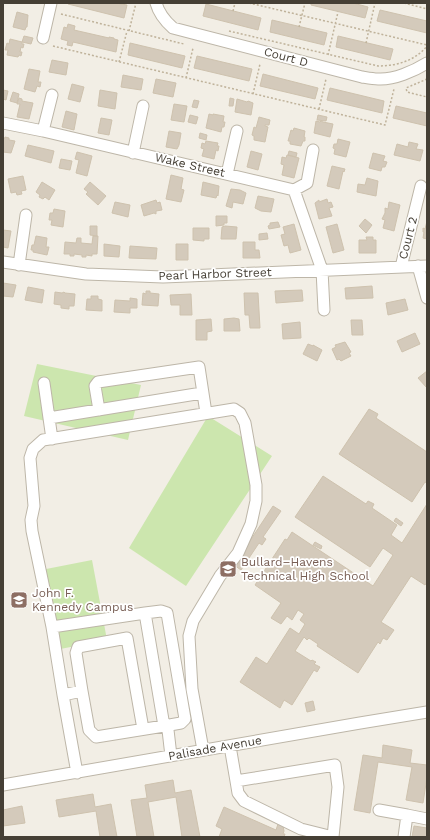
<svg xmlns="http://www.w3.org/2000/svg" width="430" height="840" font-family="'Work Sans',sans-serif">
  <style>
    .green { fill: #cce6ae }
    .building { fill: #d4cabb; stroke: #cec2ae }
    .lines { fill: none; stroke-linecap: round; stroke-linejoin: round }
    .minor-casing { stroke: #bdb6a8; stroke-width: 13 }
    .path { stroke: #bfb29a; stroke-width: 1.5; stroke-dasharray: 2 2; stroke-linecap: butt }
    .minor { stroke: #fff; stroke-width: 11 }
    .labels { text-anchor: middle; dominant-baseline: central; stroke-width: 3.5; stroke-linejoin: round; paint-order: stroke }
    .street-label { font-size: 12px; fill: #453f35; stroke: #fff }
    .education-label { font-size: 12px; fill: #785e54; stroke: #fff; text-anchor: start }
  </style>
  <rect width="100%" height="100%" fill="#f2eee5"/>
  <path class="green" d="M37,364L141,385L128,440L24,416Z
    M208,416L272,456L186,586L129,548Z
    M92,560L107,640L55,650L41,570Z"/>
  <path class="building" d="M68,3H116L127,5L124,18L68,4Z
    M311,3H353L368,7L365,18L311,5Z
    M206,4L261,18L258,30L203,16Z
    M380,10L427,21V33L377,21Z
    M17,12L28,15L27,27H26L25,30L13,27Z
    M272,20L327,33L324,45L270,32Z
    M68,24L75,26L74,30L109,38V37L114,38V39L118,40L116,52L73,42L72,46L67,45L68,41L61,39L64,27L67,28Z
    M24,36L33,38L31,44L22,42Z
    M338,36L393,49L390,60L336,47Z
    M10,39L22,42V44H24L23,48L21,47L20,52H22L21,56L19,55L18,57L7,55L8,50H5L7,43L9,44Z
    M130,43L185,56L182,68L128,55Z
    M197,56L252,69L249,81L194,68Z
    M52,60L68,63L66,75L49,72Z
    M29,69L40,71L38,82H41L40,87L37,86L35,92L24,89Z
    M263,74L318,88L315,99L260,86Z
    M123,75L143,79L141,90L121,87Z
    M156,79L176,83L173,97L153,93Z
    M72,84L84,87L80,102L68,99Z
    M330,88L384,101L382,113L327,100Z
    M3,90L8,91L6,100L3,99Z
    M100,90L117,93L115,109L98,106Z
    M13,92L19,94L17,103L10,101Z
    M19,98L22,99V101L33,103L29,119L17,117L20,104H17Z
    M230,98L234,99L233,106H229Z
    M237,99L247,102L248,101L253,103L251,115L235,112Z
    M194,100L199,101L197,108L192,107Z
    M174,104L187,106L184,122L171,120Z
    M396,106L427,113V126L393,118Z
    M66,111L77,114L74,130L62,127Z
    M209,114L213,115V114L224,116L223,122H225L224,127H222L221,132L206,128Z
    M190,115L198,117L196,124L188,122Z
    M318,115L327,117L326,121L317,120Z
    M259,117L270,120L269,125H265V126L268,127L265,142L254,140V136L252,135L254,127L256,128Z
    M101,118L112,120L109,135L98,133Z
    M316,121L320,122L321,121L323,122L333,124L330,137L314,133Z
    M294,128L305,131L304,137H305V141H303L301,146L290,144V141H288L291,130L293,131Z
    M169,131L181,133L179,145L177,149L166,147Z
    M200,133L207,135L206,140L199,138Z
    M5,137L9,138V140L15,141L11,153L3,152V138H5Z
    M338,139L350,142L346,157L334,154L335,149L333,148L334,144H337Z
    M206,141L218,143L217,146H219L218,151L216,150L214,159L202,156L204,149L201,148L202,143L205,144Z
    M409,142L418,144L416,149L423,150L420,161L394,155L397,144L408,147Z
    M28,145L54,151L51,163L25,156Z
    M251,151L262,154L258,170L247,167Z
    M289,151L297,153L296,157L288,155Z
    M77,152L92,156L87,176L76,173L79,160L75,159Z
    M373,153L385,156L383,161L387,162L385,167H382L381,171L369,168Z
    M287,155L299,158L294,178L282,175L284,165L281,164L282,157L286,158Z
    M61,159L72,161L70,170L59,168Z
    M332,166L345,169L344,172L343,171L339,189L327,186Z
    M171,175L183,178L181,189L184,190L181,202L166,199Z
    M23,176L26,190L21,191L22,194L17,195L16,192L11,193L8,179Z
    M367,178L378,181L376,196L357,192L358,184L365,185Z
    M42,182L55,190L49,200L45,197L43,199L39,197L40,195L36,192Z
    M90,182L106,196L98,205L86,194L88,192L84,189Z
    M203,182L219,186L218,196L217,195L216,198L201,195Z
    M231,189L240,190L246,193L243,204L233,202L232,208L226,206Z
    M258,196L274,199L271,212L261,211L255,208Z
    M327,199L328,203L331,202L333,207L329,208L332,216L319,219L315,203L319,200V202Z
    M156,200L157,203L160,202L162,210L156,211V214L154,213L144,216L141,205Z
    M115,202L130,205L128,217L112,213Z
    M389,202L400,205L394,231L383,228L385,220L382,219L385,213V208L388,209Z
    M54,209L65,211L63,227L51,225L52,220H49L50,213H53Z
    M216,216H227V223H224V225L216,226Z
    M365,219L372,225L366,233L359,226Z
    M427,221V239L423,238L424,232H423V228L425,229Z
    M278,222L280,227L269,229L268,226L270,225V223Z
    M294,224L301,250L290,253L288,245L284,246L281,235L285,234L283,227Z
    M337,224L344,250L333,253L326,227Z
    M90,226H97V236L90,235Z
    M225,226L237,227L236,239H221L222,227Z
    M193,228H209V239H204V241L193,240Z
    M3,230L11,231L8,248L3,247Z
    M267,233L268,239L259,240V234Z
    M36,236L47,238L46,247H49L47,255L33,252V250H31L32,245H34Z
    M93,236H98L97,254H92V256L86,255V257H82V255L74,254V256H70V254H64L65,242L76,243L77,238H81V243L92,244Z
    M366,237H373V240H376V253H359V240H367Z
    M243,242H255V250H259L260,258H243Z
    M104,244L120,246L119,257L104,256Z
    M176,244H188V260H176Z
    M130,246L157,248L156,259L129,258Z
    M3,283L16,285L13,297L3,296Z
    M372,286L373,298L346,299L345,288Z
    M28,287L44,290L42,303L25,300Z
    M302,290L303,301L276,303L275,291Z
    M146,291H150V293L159,294L158,306L142,305L143,293L146,294Z
    M55,292L62,293L64,292L65,293L75,294L74,306H69V309L61,308V305L54,304Z
    M244,293H258L260,328H250L249,315H245Z
    M191,294L192,315H180V305H171L170,295Z
    M91,296H98V299L102,300V311L86,310L87,299H91Z
    M130,298L137,299V308H130V313L114,312L115,300L130,301Z
    M405,299L408,310L388,315L386,303Z
    M234,318L239,319L240,331H224V319Z
    M211,319L212,331L207,332V340H196V320Z
    M351,320H362L363,335H352Z
    M300,322L301,338L283,339L282,324Z
    M415,333L420,344L402,352L397,341Z
    M345,342L351,352L349,353L351,356L341,361L339,359L337,360L332,349L336,347L335,345Z
    M308,344L313,346V345L322,350L317,361L303,354Z
    M427,371V388L418,378Z
    M369,409L378,414L376,418L427,452V483L425,482L412,502L339,454Z
    M323,476L366,504L368,501L374,504L372,508L397,525L391,535L402,543L427,504V582L425,585L411,576L381,622L394,630L387,640L383,638L380,644L378,642L358,673L317,646L318,644L309,638L307,640L304,637L295,651L311,661L312,660L316,662L314,664L320,667L317,672L314,670L292,705L284,700L280,708L240,682L256,657L267,664L290,628L299,634L305,624L300,620L304,614L298,610L292,620L287,616L281,624L271,618L281,603L255,585L285,539L287,540L292,532L373,586L393,555L383,548L370,567L295,517Z
    M273,506L281,511L263,537L266,539L262,545L259,543L241,570L234,565Z
    M396,518L403,523L401,526L394,521Z
    M315,542L322,546L321,549L313,545Z
    M313,701L315,710L307,712L305,703Z
    M383,745L412,750L410,763L427,765V777L423,803L406,800L412,767L378,762L370,813L354,810L363,755L382,758Z
    M173,780L175,793L191,790L200,837H182L176,797L148,802L154,837H137L131,800L147,798L145,785Z
    M93,794L95,807L111,804L117,837H100L96,811L59,817L56,800Z
    M22,806L25,823L3,826V810Z
    M224,807L276,830L278,824L283,826L284,831L283,834H285L284,837H219L222,829L216,826Z
    M414,826L427,828V837H412Z"/>
  <g class="lines">
    <g class="minor-casing">
      <path id="minor" d="M156,3C159,14 165,21 173,28L362,77C368,78 373,79 378,79C394,80 414,71 427,63
        M43,38L51,3
        M3,123L43,131L294,190L322,270L324,310
        M43,131L52,95
        M133,153L143,106
        M227,174L237,131
        M294,190L307,183L313,150
        M3,262L86,274L163,277L427,266
        M19,265L26,215
        M418,266L427,298
        M401,267L421,186
        M44,383L52,439
        M99,410L95,386L98,382L199,367L206,413
        M49,418L202,393
        M52,627L32,531L31,520L34,506L30,458L33,449L43,440L234,409L240,413L245,423L256,485V501L251,524L238,553L220,576L193,621L189,636L192,689L203,750
        M82,691L76,653L78,647L127,638L143,729
        M63,695L52,627L145,613L164,726L181,723L185,719L167,613L161,611L145,613
        M230,746L236,781L335,765L338,787L333,837
        M77,773L63,695L82,691L89,730L96,737L164,726L168,730L171,756
        M236,781L238,793L244,801L301,829L333,837
        M3,785L360,723L427,712
        M379,810L407,815
        M404,837L407,815L427,819"/>
    </g>
    <path class="path" d="M249,3L427,45
      M404,3L427,9
      M233,11L235,3
      M61,14L184,44
      M299,27L305,3
      M129,31L136,3
      M229,31L378,66C396,66 415,61 427,46
      M366,43L375,3
      M53,46L385,125L394,89
      M328,55L338,12
      M119,62L127,31
      M186,78L193,48
      M427,79L406,88L407,92L427,97
      M253,94L260,64
      M319,109L326,79"/>
    <use href="#minor" class="minor"/>
  </g>
  <defs>
    <g id="school-square" transform="scale(0.9)"><rect x="-9" y="-9" width="18" height="18" rx="4" fill="#8d6e63" stroke="#fff"/><path d="M0-5L7-2L0 1L-7-2ZM-4 1L0 2.5L4 1V4Q0 6-4 4Z" fill="#fff"/></g>
  </defs>
  <g fill-rule="evenodd">
    <use href="#school-square" x="228" y="569"/>
    <use href="#school-square" x="19" y="600"/>
  </g>
  <g class="labels">
    <g class="street-label">
      <text transform="translate(286 57) rotate(15)">Court D</text>
      <text transform="translate(190 165) rotate(13)">Wake Street</text>
      <text transform="translate(408 238) rotate(-76)">Court 2</text>
      <text transform="translate(215 274) rotate(-2)">Pearl Harbor Street</text>
      <text transform="translate(215 748) rotate(-10)">Palisade Avenue</text>
    </g>
    <g class="education-label">
      <text x="241" y="562">Bullard–Havens<tspan x="241" dy="14">Technical High School</tspan></text>
      <text x="32" y="593">John F.<tspan x="32" dy="14">Kennedy Campus</tspan></text>
    </g>
  </g>
  <rect width="430" height="840" fill="none" stroke="#453f35" stroke-width="8"/>
</svg>
